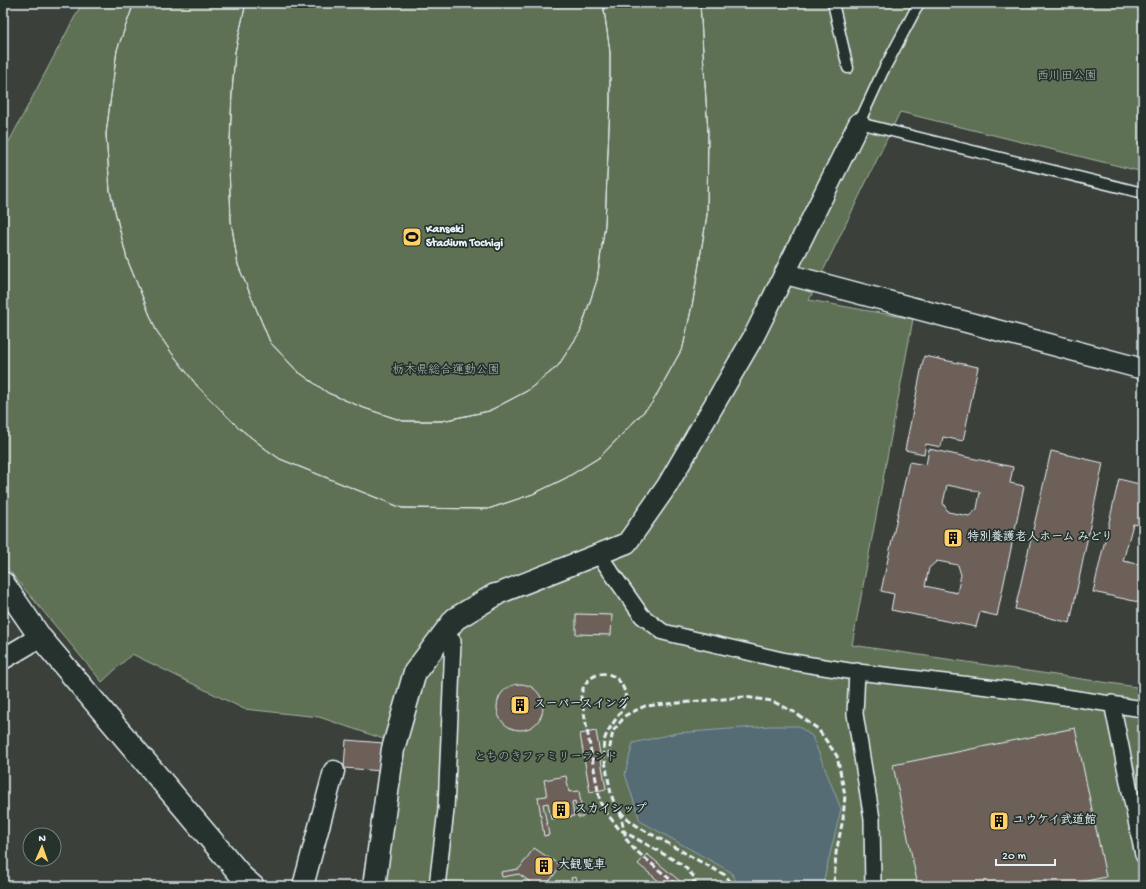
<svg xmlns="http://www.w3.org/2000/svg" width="1146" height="889" font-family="'Gochi Hand','Klee One',sans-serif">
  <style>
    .green { fill: #5f7154; stroke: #a4b1a6 }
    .water { fill: #556c74; stroke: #90a1a9 }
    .building { fill: #6c6058; stroke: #e8f1f8; fill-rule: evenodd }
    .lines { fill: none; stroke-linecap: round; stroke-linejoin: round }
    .service-casing { stroke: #e8f1f8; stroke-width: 13 }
    .pedestrian-casing { stroke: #e8f1f8; stroke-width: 18 }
    .minor-casing { stroke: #e8f1f8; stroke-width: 23 }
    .tertiary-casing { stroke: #e8f1f8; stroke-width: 25 }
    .service { stroke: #26332d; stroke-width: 10 }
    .pedestrian { stroke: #26332d; stroke-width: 15 }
    .minor { stroke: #26332d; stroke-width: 20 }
    .tertiary { stroke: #26332d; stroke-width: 22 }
    .rail { stroke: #e8f1f8; stroke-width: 3; stroke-dasharray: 6 3; stroke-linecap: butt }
    .labels { text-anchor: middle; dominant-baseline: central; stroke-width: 3.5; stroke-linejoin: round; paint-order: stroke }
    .park-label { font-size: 12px; fill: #b1beb6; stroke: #26332d }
    .poi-label { font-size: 12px; font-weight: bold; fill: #e8f1f8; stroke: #26332d; text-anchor: start }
  </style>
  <rect width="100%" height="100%" fill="#3b403a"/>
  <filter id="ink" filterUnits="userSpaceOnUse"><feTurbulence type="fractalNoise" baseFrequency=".025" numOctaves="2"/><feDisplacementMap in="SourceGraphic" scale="8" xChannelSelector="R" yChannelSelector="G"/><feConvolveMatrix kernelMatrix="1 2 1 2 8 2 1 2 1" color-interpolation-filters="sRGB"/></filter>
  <g filter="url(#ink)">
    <path class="green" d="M82,3H1143V172L900,112L809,300L913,319L852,645L1143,688V886H382L404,746L319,717L244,709L132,654L102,682L3,563V153Z"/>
    <path class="water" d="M770,726H798L812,736L841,809L824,879V886H739L731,872L640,821L625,774L633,743L677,733Z"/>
    <path class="building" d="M134,3H246L235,52L232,93L229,166L231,221L238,265L270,342L297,371L328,393L364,408L403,421H442L489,411L527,391L558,366L580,332L597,280L605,225L610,103V52L603,3H700L708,132L707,215L693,301L683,347L652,403L600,457L566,478L533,494L488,509L402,508L280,459L267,450L238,427L198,387L171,352L156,330L127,259L110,191L106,134L117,50Z
      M134,3H246L235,52L232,93L229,166L231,221L238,265L270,342L297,371L328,393L364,408L403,421H442L489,411L527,391L558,366L580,332L597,280L605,225L610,103V52L603,3H700L708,132L707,215L693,301L683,347L652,403L600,457L566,478L533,494L488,509L402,508L280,459L267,450L238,427L198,387L171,352L156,330L127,259L110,191L106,134L117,50Z
      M924,356L978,367L963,441L943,437L941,447L926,444L924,454L905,450Z
      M929,449L1013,467L1010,483L1024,486L997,616L980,612L976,627L891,610L894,594L881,591L909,462L926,465ZM947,485L980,492L977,509L969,516L948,512L943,503ZM937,561L958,565L961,575L957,593L925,586L929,568Z
      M1051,451L1103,463L1070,623L1015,609Z
      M1119,479L1143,485V526L1133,524L1123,561L1143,565V603L1093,592Z
      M576,614L612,615L611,635L576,634Z
      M497 707a23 23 0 1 1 46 0a23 23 0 1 1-46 0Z
      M1075,728L1106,877L1062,886H918L893,765Z
      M596,731L606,789L590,792L580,734Z
      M346,740L384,743L382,771L344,768Z
      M566,776L569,792L579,791L583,817H578L575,801L572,802L574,816L551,819L548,803L543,804L549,835L544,836L538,797L547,796L544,780Z
      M534,848L558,864L576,860V865L559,868L546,886H536L519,874L502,877L501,872L519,869Z
      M647,854L681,882L678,886H665L638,864Z
      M576,877L578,886H573L571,878Z
      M626,882V886H621V883Z"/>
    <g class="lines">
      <g class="service-casing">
        <path id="service" d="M833,3L848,68
          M919,3L882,73L859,123L1143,193"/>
      </g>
      <g class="pedestrian-casing">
        <path id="pedestrian" d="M599,555L642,616L663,632L786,661L849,671L1032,692L1143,709
          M857,671L855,714L872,819L873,886
          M1112,703L1143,855
          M437,886L446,810L453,641"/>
      </g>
      <g class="minor-casing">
        <path id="minor" d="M786,274L1143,369
          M495,595L627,543L667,486L754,336L859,123
          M3,659L40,637
          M240,874L254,886
          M303,886L334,771"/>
      </g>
      <g class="tertiary-casing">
        <path id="tertiary" d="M3,583L40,637L240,874
          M375,879L393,749L415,672L455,619L495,595"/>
      </g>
      <use href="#service" class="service"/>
      <use href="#pedestrian" class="pedestrian"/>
      <use href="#minor" class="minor"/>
      <use href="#tertiary" class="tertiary"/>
      <path class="rail" d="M610,757L609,752L613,731L626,715L645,706L745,697L772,701L794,712L818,729L837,756L845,795L843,819L836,853L834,886
        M620,812L626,839L634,849L678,886
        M694,886V877L683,865L619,829L605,811L600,802L581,696C585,669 618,665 625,693C629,709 607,725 604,742C602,752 606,763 607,773C610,785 610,800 619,810C630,824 649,833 664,841C684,853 705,864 725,875L734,886"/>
    </g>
  </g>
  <defs>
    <g id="stadium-square" transform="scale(1)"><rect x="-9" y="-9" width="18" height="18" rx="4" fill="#ffd166" stroke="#26332d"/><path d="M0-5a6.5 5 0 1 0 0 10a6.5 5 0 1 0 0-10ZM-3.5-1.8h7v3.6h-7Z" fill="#111"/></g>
    <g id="building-square" transform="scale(1)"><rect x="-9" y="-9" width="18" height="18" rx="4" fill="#ffd166" stroke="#26332d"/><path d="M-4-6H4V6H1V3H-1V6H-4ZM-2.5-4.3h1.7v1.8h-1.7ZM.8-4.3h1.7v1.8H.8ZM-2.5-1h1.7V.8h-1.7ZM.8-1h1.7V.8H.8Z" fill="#111"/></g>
  </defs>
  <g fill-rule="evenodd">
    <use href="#stadium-square" x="412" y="237"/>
    <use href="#building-square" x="953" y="538"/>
    <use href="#building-square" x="520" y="705"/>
    <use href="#building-square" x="561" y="810"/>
    <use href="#building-square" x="999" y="821"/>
    <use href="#building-square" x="544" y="866"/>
  </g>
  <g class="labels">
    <g class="park-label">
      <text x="1067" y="77">西川田公園</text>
      <text x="446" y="371">栃木県総合運動公園</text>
      <text x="546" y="758">とちのきファミリーランド</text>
    </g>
    <g class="poi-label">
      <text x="426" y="230">Kanseki<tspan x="426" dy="14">Stadium Tochigi</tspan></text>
      <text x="967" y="538">特別養護老人ホーム みどり</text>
      <text x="534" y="705">スーパースイング</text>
      <text x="575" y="810">スカイシップ</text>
      <text x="1013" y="821">ユウケイ武道館</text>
      <text x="558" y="866">大観覧車</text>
    </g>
  </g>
  <rect width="1146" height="889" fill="none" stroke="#26332d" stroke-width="16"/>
  <rect x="8" y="8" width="1130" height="873" fill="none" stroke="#e8f1f8" stroke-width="1.5" filter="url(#ink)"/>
  <g transform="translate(42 847) rotate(2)"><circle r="19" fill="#26332d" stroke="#747f7e"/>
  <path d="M0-3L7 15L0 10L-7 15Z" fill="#ffd166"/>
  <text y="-6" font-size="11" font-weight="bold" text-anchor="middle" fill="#e8f1f8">N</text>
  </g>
  <path d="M996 859v6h59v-6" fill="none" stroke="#e8f1f8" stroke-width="2"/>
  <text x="1002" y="859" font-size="12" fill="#e8f1f8" stroke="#26332d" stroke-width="3" paint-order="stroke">20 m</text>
</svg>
